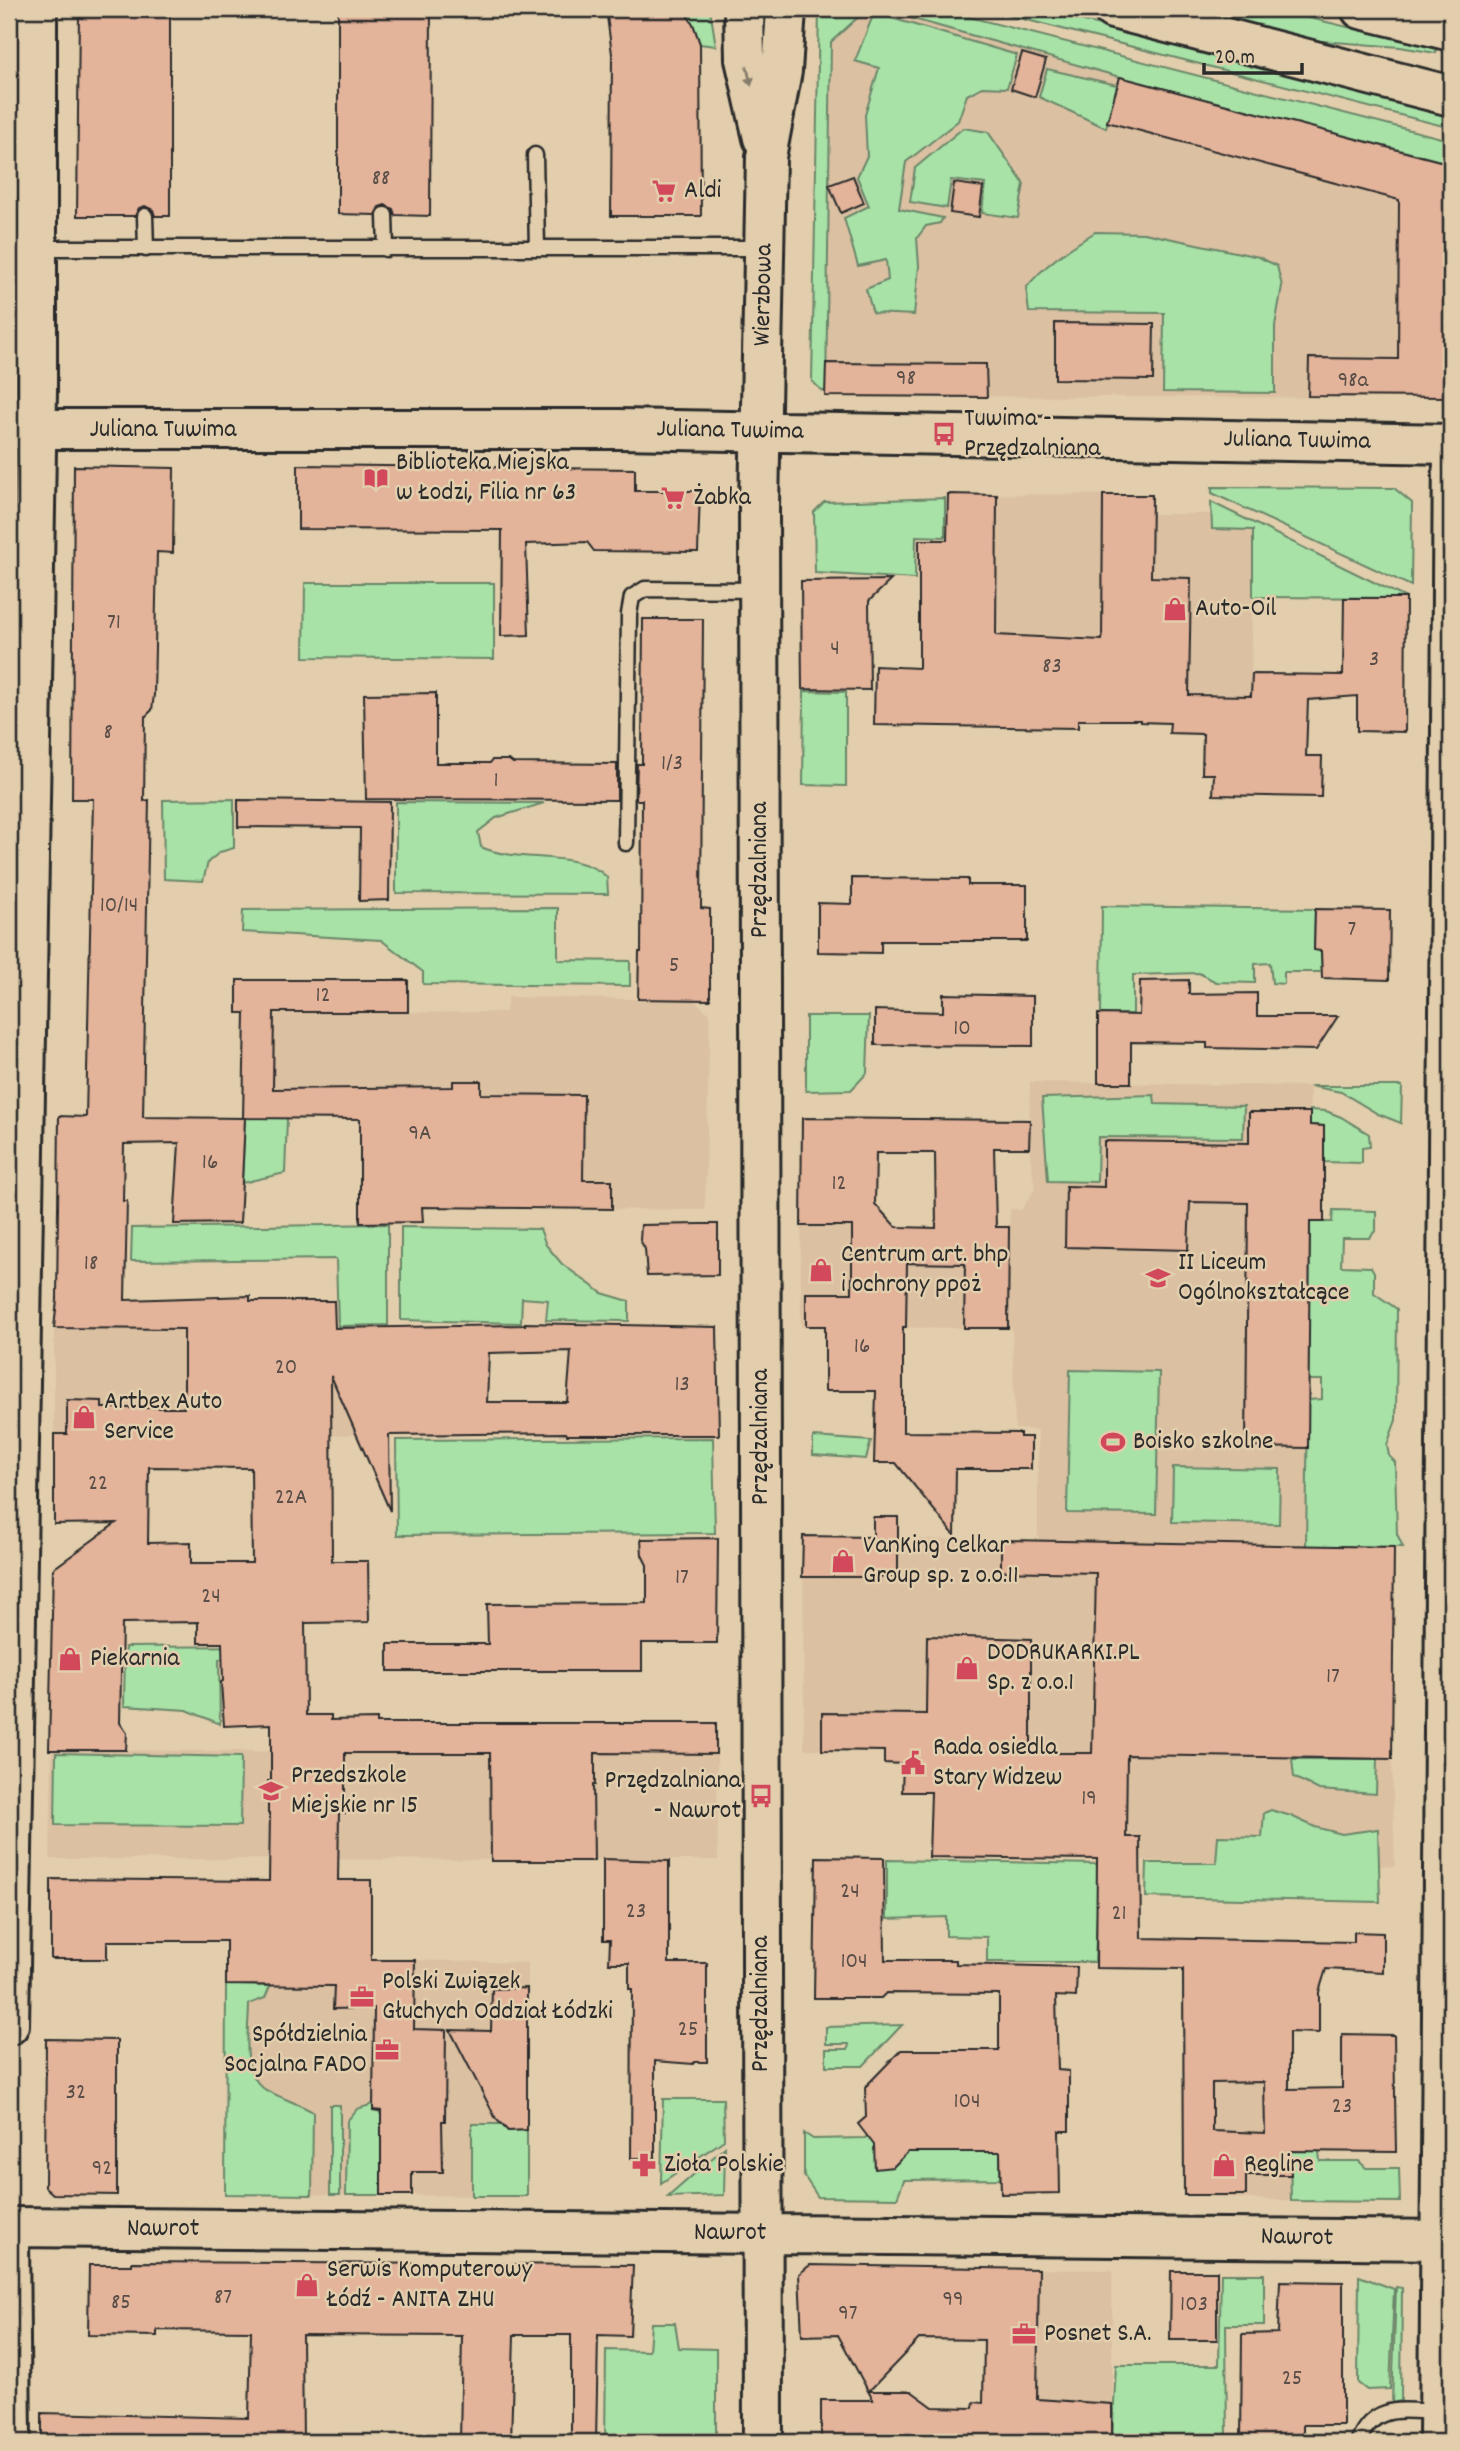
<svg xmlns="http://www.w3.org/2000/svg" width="1460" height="2451" font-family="Dekko,sans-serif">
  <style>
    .built { fill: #dbc0a2 }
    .green { fill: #a8e2a7; stroke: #6a8669; stroke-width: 2 }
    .building { fill: #e3b39a; stroke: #2b2b2b; stroke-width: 2; fill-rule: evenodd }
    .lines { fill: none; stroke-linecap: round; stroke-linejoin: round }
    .lane-casing { stroke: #2b2b2b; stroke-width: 19 }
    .street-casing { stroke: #2b2b2b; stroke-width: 32 }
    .secondary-casing { stroke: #2b2b2b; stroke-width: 44 }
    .lane { stroke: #e2ceac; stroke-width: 14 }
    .street { stroke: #e2ceac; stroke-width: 26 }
    .secondary { stroke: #e2ceac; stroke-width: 38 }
    .oneway { fill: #867c6c }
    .labels { text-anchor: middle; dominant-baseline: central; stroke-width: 5; stroke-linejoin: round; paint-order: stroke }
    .number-label { font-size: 23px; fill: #594d47 }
    .poi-label { font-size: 26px; fill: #2b2b2b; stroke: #e2ceac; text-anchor: start }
    .street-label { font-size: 26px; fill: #2b2b2b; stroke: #e2ceac }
  </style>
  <rect width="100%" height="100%" fill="#e2ceac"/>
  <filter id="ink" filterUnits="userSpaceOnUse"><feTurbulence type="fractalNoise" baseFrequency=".0143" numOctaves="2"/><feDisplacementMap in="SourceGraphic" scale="14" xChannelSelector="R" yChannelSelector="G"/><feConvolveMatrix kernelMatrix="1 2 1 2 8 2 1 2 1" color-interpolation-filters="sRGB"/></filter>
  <g filter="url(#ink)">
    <path class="built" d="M867,9H878L1449,162V140H1451V398L825,396L831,42Z
      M948,494L1152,495V514H1211L1212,529H1253L1251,697L947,691Z
      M508,997L694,1000L710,1014L705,1210L451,1208L452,1174L388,1119L243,1118L245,1013L506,1012Z
      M1030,1082L1310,1086L1306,1546L1272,1757L1392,1759L1395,1866L1125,1860L1127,1755L804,1749L803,1537L1038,1541V1430L1015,1429L1012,1328L801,1327V1226L1009,1227L1010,1209L1021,1210L1035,1189L1029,1148Z
      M54,1328H388L389,1435L54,1434Z
      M52,1750L717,1754L718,1860L50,1859Z
      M226,1959L415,1960L528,1963L527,2196L225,2194Z
      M1183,1969L1288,1970L1291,2201L1184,2195Z
      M1010,2269L1112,2270V2437L1009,2432Z"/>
    <path class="green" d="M683,9H710L716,46L700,44L693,24Z
      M819,9H867L831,42L826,391H822L812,381Z
      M878,9H938L1449,140V163L1120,77Z
      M984,9H1037L1451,114V128Z
      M1187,9H1272L1436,48V53L1400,47L1308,40Z
      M874,13L1017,55L1007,88L982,87L967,95L958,121L906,162L899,209L943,218L940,223L926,226L917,238L919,266L914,315L873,313L866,289L888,280L886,260L858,266L844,218L869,206L857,177L867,156L865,115L879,68L855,61Z
      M1047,69L1117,85L1106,128L1039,97Z
      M963,128L988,132L1024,184L1018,218L982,213L985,184L951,180L947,208L910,202L915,168Z
      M1095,232L1144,233L1259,257L1277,266L1282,286L1275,326V393L1163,392L1164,313L1029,312L1026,288C1045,264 1069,249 1095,232Z
      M1212,487L1394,488L1412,503L1411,586L1212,493Z
      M945,498V537L916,536L915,579L815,573L814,512L824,502Z
      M1211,502L1406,598L1253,597V530L1212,529Z
      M305,583H494V659L304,657Z
      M804,691L846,692V786L803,785Z
      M234,799V848L220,852L208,862L203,881L164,879L163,800Z
      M396,802L544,803L496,818L478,832L481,847C518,864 578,849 607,877L608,894L396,893Z
      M1102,906L1315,909L1314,950L1321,951L1322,972H1284V984L1272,983L1270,963L1255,964V983L1216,982L1199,973L1133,975V1014H1101Z
      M558,908V960L630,961V986L423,984V972L381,940L242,932L243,910Z
      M806,1016H869L867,1073L851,1090L806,1091Z
      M1310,1086H1402L1401,1123L1378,1114L1341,1092Z
      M1154,1095L1155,1104L1244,1106L1243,1138L1098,1137L1097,1182L1048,1181L1042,1098Z
      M1310,1110L1326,1111L1341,1117L1369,1134L1370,1147L1362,1148V1163L1324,1162V1126L1310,1125Z
      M245,1118H287L285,1173L242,1183Z
      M1333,1210L1376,1211V1230L1369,1238H1342L1341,1266L1371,1267L1374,1272V1293L1397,1309L1396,1420L1387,1445L1389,1456L1395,1462L1397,1534L1403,1547L1306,1546L1308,1400L1322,1399V1380H1308L1310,1222H1332Z
      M388,1224V1325L338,1326L336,1259L131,1261L132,1228Z
      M401,1227L540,1229L546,1245L562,1264L602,1293L629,1301V1321L546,1320L548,1300L522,1298L521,1323L401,1320Z
      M1070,1370L1159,1372L1156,1514L1067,1513Z
      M813,1437L871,1441L866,1459L813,1455Z
      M713,1438L715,1533L397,1535L396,1440Z
      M1173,1467L1280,1469L1279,1524L1172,1522Z
      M266,1646L267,1660L219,1659L220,1724L187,1710L124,1706L125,1647Z
      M56,1753L241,1757L240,1826L55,1825Z
      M1292,1759H1377L1376,1794L1319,1790L1294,1777Z
      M1271,1810L1291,1816L1315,1827L1342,1834L1378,1829L1380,1902L1146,1897L1147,1863H1216L1218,1836L1262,1837L1264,1813Z
      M887,1860L1099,1864L1095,1962H987V1937L946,1936V1917L887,1919Z
      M226,1985L270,1986L265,1998L249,2004C249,2031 240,2069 263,2088C273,2095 300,2104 313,2112L312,2195L225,2194Z
      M902,2025L863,2066H826V2049H848L849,2044H826V2027Z
      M663,2099H723L724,2140L661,2183Z
      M373,2104V2110L379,2111L383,2119L381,2195H346L347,2121L357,2109Z
      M330,2105H340V2195H330Z
      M472,2124H501L508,2131L527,2130V2196H472Z
      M876,2127L893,2167L899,2161L900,2150L902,2152H1000V2179L904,2180L897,2198L818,2197L804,2176V2133L813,2139L865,2138Z
      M725,2147L724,2195L668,2197Z
      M1290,2151H1319L1320,2161H1359L1366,2168H1399L1400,2202L1291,2201Z
      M1221,2274H1264V2325H1226L1227,2442H1112L1116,2365H1219Z
      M1359,2276L1394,2289L1390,2389L1367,2390L1358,2383Z
      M1396,2287L1402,2288L1401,2401L1392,2403Z
      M651,2323H675L679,2348L716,2349V2442H605L606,2350L649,2351Z"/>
    <path class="building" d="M79,9H170V216H155L153,210L145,206L139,208L135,216H77Z
      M338,9H431L430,216L395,215L393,209L385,205L379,207L375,215L338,214Z
      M606,9H683L693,24L700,44L701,216H611L612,54Z
      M1022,53L1046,60L1035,97L1011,89Z
      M1120,77L1451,164V397L1308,396L1309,358L1398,359L1399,200L1107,122Z
      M853,176L864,203L841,213L829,185Z
      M954,183L983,187L979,217L950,213Z
      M1055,323L1154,324L1153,380L1055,379Z
      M826,363L986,364L987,397L825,396Z
      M298,465L635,469V491H700L698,552L594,551L587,542L526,544L529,635L501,636L502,530L298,529Z
      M74,466L174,468L173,553L157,552L154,695L152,710L145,717L144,801L149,800L143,1117L245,1118L240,1223L174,1224L179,1143L124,1144L123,1201H127L125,1300L250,1296V1301H334L335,1328L525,1325V1323L717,1327L719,1435H567L566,1433L389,1435L390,1511L331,1376L332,1561H368L369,1622L305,1623L306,1715H331V1720L377,1719V1723H716V1754L595,1753V1785H593L594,1861H491L490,1753H345V1813L339,1812L338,1880H371V1960H415L414,2029L446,2030L445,2121H442L443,2172H412V2195H381V2111L373,2110L374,2008L333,2009L334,1986L226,1985V1941H107V1959H51V1879L269,1881L270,1813H268V1781H271V1724L224,1726L221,1682L223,1681L222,1643H198V1622L122,1623L120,1723L127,1733L126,1750H49L53,1569L116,1523L54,1524V1434H67V1400L102,1401V1408H184V1329L54,1328L57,1300L59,1116L86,1117L93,799H72ZM571,1351L567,1402H487L489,1353ZM149,1467L251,1468L252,1563H191V1542L148,1543Z
      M948,494L997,495L996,635L1102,640L1103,495H1152L1151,577L1191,578L1189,695L1251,696L1252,674L1343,675L1344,598H1406L1405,732L1357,731V696L1308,700L1306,756H1322L1321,797L1213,795L1214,774H1202L1203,734L1169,733L1170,723L1140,722V720H1078V728L874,725L875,666L919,668V540H947Z
      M891,580L869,601L870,690L802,689L801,581Z
      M643,619H703L701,908L710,909V1000L638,999L639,952H641L642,800H636L637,764H642Z
      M436,693V763H490L492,760H509L513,763L617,764V800L366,799L364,694Z
      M238,800L390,802L389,900L359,901L360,828L238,827Z
      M852,878L968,879V885H1027V941H881V953L818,952V903L852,904Z
      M1315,909L1390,910L1389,980L1322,978L1321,951L1314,950Z
      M237,980H408V1012H274L273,1089L453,1087V1081H481V1094L584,1095L583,1180H612V1209L422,1207L423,1222L360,1223V1119L243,1118L245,1013H237Z
      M1189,980V994L1257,993V1016H1338L1316,1050L1207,1048V1043L1131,1042V1083H1098V1014L1139,1015L1140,981Z
      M943,994L1033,996V1046L875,1045V1010L943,1012Z
      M1249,1112H1310V1125L1324,1126V1222H1310L1308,1448L1246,1447L1248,1203L1190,1202L1188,1250L1065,1247L1066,1186L1104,1187V1141L1249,1143Z
      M802,1118L1030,1120L1029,1148H994L996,1227H1009L1008,1328H964L965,1264L907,1263L906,1327H903V1432L1020,1433V1437H1031V1469H956L955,1536L896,1463H874L876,1391H825V1326H806V1293H852V1226H801ZM876,1153H935L936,1228L896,1227L875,1204Z
      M701,1224H718V1275L647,1276L645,1249L640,1240L641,1225Z
      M873,1517H898V1577H802L803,1536L873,1537Z
      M718,1538L717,1643H642V1671H388V1644H488L487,1604L647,1603V1565L642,1555L641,1539Z
      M1001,1540L1394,1547L1392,1759L1127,1755L1126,1837H1140L1141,1938L1354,1942V1932L1383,1933V1972L1326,1969L1319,1992V2033L1289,2032V2089L1342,2088V2034L1394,2035L1396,2152L1290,2151L1291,2175H1246V2195H1184L1183,1969L1096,1968L1097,1859L929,1857L931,1792H902L903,1764L884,1763V1751L822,1750V1713L926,1714L927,1636L1031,1639V1753H1092L1096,1573L1001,1571ZM1264,2082L1265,2133L1212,2131V2083Z
      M816,1857L884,1858L885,1960H956V1964L1077,1967L1076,1997L1056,1996L1058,2070L1069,2071V2131H1059L1060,2193L1001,2194L1000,2152H908L893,2167L875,2169L874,2145L858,2124L866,2117L865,2087L901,2050H999V1994L886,1993L881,1998H814Z
      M603,1859L669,1861V1963H707V2062H694L693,2064L655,2061V2158H631L632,1989H629V1963H609L610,1940H603Z
      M527,1988V2130L508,2131L496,2119L450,2030L491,2031L492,1989Z
      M46,2039L117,2040V2195L53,2194L45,2187Z
      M132,2262L633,2265L630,2336L598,2335L596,2442H571V2335H514L511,2442H460L462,2336L302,2335L303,2442H42V2413L249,2418L251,2331L157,2330V2336L88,2335L89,2265H132Z
      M810,2265L1039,2269L1037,2399L1112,2404V2442H821V2400H873L838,2335L802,2336L799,2274ZM919,2339L984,2340L983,2403L974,2402L973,2408L933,2407L911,2391H869Z
      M1171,2271H1217V2340H1170Z
      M1280,2281L1343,2282V2425H1303V2442H1241L1242,2334L1278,2333Z"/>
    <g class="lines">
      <g class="lane-casing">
        <path id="lane" d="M535,155L537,248
          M385,215L386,249
          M145,216L146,249
          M39,248H764
          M626,843L629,614L632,597L645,589L758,590
          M1358,2442C1373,2405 1399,2410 1433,2412"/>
      </g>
      <g class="street-casing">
        <path id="street" d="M1433,2442L1447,444"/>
      </g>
      <g class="secondary-casing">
        <path id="secondary" d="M744,9L745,59L763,138
          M1113,9L1451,96
          M1361,9L1451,31
          M11,429H619L1451,444
          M9,2025L37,391V9
          M9,2227L1451,2240
          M9,2237L11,2442
          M763,2442L759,506L766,157L782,71L786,9"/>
      </g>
      <use href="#lane" class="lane"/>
      <use href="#street" class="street"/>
      <use href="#secondary" class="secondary"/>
    </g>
    <defs><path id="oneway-solid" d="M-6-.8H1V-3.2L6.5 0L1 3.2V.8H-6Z" transform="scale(1.75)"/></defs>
    <use class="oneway" href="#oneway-solid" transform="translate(749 76) rotate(77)"/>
  </g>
  <defs>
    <g id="supermarket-bare" transform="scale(1.89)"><path d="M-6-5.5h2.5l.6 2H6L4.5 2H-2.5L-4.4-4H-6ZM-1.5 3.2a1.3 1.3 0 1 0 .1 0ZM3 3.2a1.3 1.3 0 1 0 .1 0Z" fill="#d1495b" stroke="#e2ceac" stroke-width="2.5" paint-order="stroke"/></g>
    <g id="bus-bare" transform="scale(1.89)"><path d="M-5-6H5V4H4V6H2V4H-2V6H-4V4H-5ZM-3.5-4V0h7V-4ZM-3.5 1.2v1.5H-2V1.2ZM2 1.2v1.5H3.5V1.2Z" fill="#d1495b" stroke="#e2ceac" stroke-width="2.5" paint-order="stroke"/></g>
    <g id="library-bare" transform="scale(1.89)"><path d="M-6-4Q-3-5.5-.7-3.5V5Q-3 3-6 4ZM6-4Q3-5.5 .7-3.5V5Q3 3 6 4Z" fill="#d1495b" stroke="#e2ceac" stroke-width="2.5" paint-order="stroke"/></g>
    <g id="shop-bare" transform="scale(1.89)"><path d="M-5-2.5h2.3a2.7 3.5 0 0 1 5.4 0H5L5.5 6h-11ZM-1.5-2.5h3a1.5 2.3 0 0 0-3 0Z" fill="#d1495b" stroke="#e2ceac" stroke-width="2.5" paint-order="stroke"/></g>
    <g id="school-bare" transform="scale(1.89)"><path d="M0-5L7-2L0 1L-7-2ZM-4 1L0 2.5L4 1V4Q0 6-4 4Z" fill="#d1495b" stroke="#e2ceac" stroke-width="2.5" paint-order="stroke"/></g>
    <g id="stadium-bare" transform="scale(1.89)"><path d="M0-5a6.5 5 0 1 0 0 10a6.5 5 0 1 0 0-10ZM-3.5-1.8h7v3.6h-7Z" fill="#d1495b" stroke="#e2ceac" stroke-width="2.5" paint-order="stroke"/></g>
    <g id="civic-bare" transform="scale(1.89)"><path d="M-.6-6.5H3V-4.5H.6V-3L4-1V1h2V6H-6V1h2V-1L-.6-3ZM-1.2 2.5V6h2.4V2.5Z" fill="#d1495b" stroke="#e2ceac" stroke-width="2.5" paint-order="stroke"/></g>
    <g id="office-bare" transform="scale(1.89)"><path d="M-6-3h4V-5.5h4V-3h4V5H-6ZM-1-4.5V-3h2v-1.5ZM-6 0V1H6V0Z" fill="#d1495b" stroke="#e2ceac" stroke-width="2.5" paint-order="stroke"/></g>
    <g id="pharmacy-bare" transform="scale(1.89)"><path d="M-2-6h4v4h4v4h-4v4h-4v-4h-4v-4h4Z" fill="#d1495b" stroke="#e2ceac" stroke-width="2.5" paint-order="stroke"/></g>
  </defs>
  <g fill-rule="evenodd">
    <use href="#supermarket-bare" x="664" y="191"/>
    <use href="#bus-bare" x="944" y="434"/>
    <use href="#library-bare" x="376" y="478"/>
    <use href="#supermarket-bare" x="673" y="498"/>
    <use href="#shop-bare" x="1175" y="609"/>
    <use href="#shop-bare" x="821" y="1270"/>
    <use href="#school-bare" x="1158" y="1278"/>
    <use href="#shop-bare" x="84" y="1417"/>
    <use href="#stadium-bare" x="1113" y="1442"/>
    <use href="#shop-bare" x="843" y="1561"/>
    <use href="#shop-bare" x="70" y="1659"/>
    <use href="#shop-bare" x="967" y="1668"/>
    <use href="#civic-bare" x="913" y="1763"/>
    <use href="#school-bare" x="271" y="1791"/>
    <use href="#bus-bare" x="761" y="1796"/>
    <use href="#office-bare" x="362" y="1997"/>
    <use href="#office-bare" x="387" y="2050"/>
    <use href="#pharmacy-bare" x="644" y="2165"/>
    <use href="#shop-bare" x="1224" y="2165"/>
    <use href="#shop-bare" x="307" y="2285"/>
    <use href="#office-bare" x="1024" y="2334"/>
  </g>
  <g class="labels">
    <g class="number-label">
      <text x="381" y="179">88</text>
      <text x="906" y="379">98</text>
      <text x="1353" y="381">98a</text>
      <text x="114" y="623">71</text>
      <text x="835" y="649">4</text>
      <text x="1374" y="660">3</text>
      <text x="1052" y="667">83</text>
      <text x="108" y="733">8</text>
      <text x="672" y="764">1/3</text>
      <text x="496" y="781">1</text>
      <text x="119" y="906">10/14</text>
      <text x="1352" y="930">7</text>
      <text x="674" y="966">5</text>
      <text x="323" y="996">12</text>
      <text x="962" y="1029">10</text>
      <text x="420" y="1134">9A</text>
      <text x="210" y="1163">16</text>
      <text x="839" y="1184">12</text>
      <text x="91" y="1264">18</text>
      <text x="862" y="1347">16</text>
      <text x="286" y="1368">20</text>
      <text x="682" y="1385">13</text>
      <text x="98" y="1484">22</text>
      <text x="291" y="1498">22A</text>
      <text x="682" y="1578">17</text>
      <text x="211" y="1597">24</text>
      <text x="1333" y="1677">17</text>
      <text x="1089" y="1799">19</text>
      <text x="850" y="1892">24</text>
      <text x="636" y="1912">23</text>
      <text x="1119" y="1914">21</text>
      <text x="854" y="1962">104</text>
      <text x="688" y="2030">25</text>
      <text x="76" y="2093">32</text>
      <text x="967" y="2102">104</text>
      <text x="1342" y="2107">23</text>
      <text x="102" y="2169">92</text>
      <text x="223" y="2298">87</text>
      <text x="953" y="2300">99</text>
      <text x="121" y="2303">85</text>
      <text x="1194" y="2305">103</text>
      <text x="848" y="2314">97</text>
      <text x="1292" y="2379">25</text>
    </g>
    <g class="poi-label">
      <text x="684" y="191">Aldi</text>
      <text x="964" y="419">Tuwima -<tspan x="964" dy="30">Przędzalniana</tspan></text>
      <text x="396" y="463">Biblioteka Miejska<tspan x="396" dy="30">w Łodzi, Filia nr 63</tspan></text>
      <text x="693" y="498">Żabka</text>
      <text x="1195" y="609">Auto-Oil</text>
      <text x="841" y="1255">Centrum art. bhp<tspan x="841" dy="30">i ochrony ppoż</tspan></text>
      <text x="1178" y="1263">II Liceum<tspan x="1178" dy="30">Ogólnokształcące</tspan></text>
      <text x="104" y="1402">Artbex Auto<tspan x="104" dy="30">Service</tspan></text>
      <text x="1133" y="1442">Boisko szkolne</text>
      <text x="863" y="1546">VanKing Celkar<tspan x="863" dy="30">Group sp. z o.o.11</tspan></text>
      <text x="987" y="1653">DODRUKARKI.PL<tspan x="987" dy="30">Sp. z o.o.1</tspan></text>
      <text x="90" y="1659">Piekarnia</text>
      <text x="933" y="1748">Rada osiedla<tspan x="933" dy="30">Stary Widzew</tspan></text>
      <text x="291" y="1776">Przedszkole<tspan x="291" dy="30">Miejskie nr 15</tspan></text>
      <text x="741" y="1781" text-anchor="end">Przędzalniana<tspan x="741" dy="30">- Nawrot</tspan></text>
      <text x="382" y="1982">Polski Związek<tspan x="382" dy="30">Głuchych Oddział Łódzki</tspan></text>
      <text x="367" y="2035" text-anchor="end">Spółdzielnia<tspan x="367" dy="30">Socjalna FADO</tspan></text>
      <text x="664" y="2165">Zioła Polskie</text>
      <text x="1244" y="2165">Regline</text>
      <text x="327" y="2270">Serwis Komputerowy<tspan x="327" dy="30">Łódź - ANITA ZHU</tspan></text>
      <text x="1044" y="2334">Posnet S.A.</text>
    </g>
    <g class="street-label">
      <text transform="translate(764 295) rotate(-89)">Wierzbowa</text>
      <text x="163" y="430">Juliana Tuwima</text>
      <text transform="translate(730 431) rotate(1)">Juliana Tuwima</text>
      <text transform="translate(1297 441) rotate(1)">Juliana Tuwima</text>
      <text transform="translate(760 870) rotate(-90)">Przędzalniana</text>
      <text transform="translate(761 1437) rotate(-90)">Przędzalniana</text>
      <text transform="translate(761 2004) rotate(-90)">Przędzalniana</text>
      <text x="163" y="2229">Nawrot</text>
      <text x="730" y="2233">Nawrot</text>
      <text transform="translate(1297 2238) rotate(1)">Nawrot</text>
    </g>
  </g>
  <rect width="1460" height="2451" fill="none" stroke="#e2ceac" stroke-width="35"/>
  <rect x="18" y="18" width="1425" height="2416" fill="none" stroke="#2b2b2b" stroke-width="2.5" filter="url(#ink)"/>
  <path d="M1204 63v10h98v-10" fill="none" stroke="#2b2b2b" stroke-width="3.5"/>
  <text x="1215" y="63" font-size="21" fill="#2b2b2b" stroke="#e2ceac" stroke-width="5" paint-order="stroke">20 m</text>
</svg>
